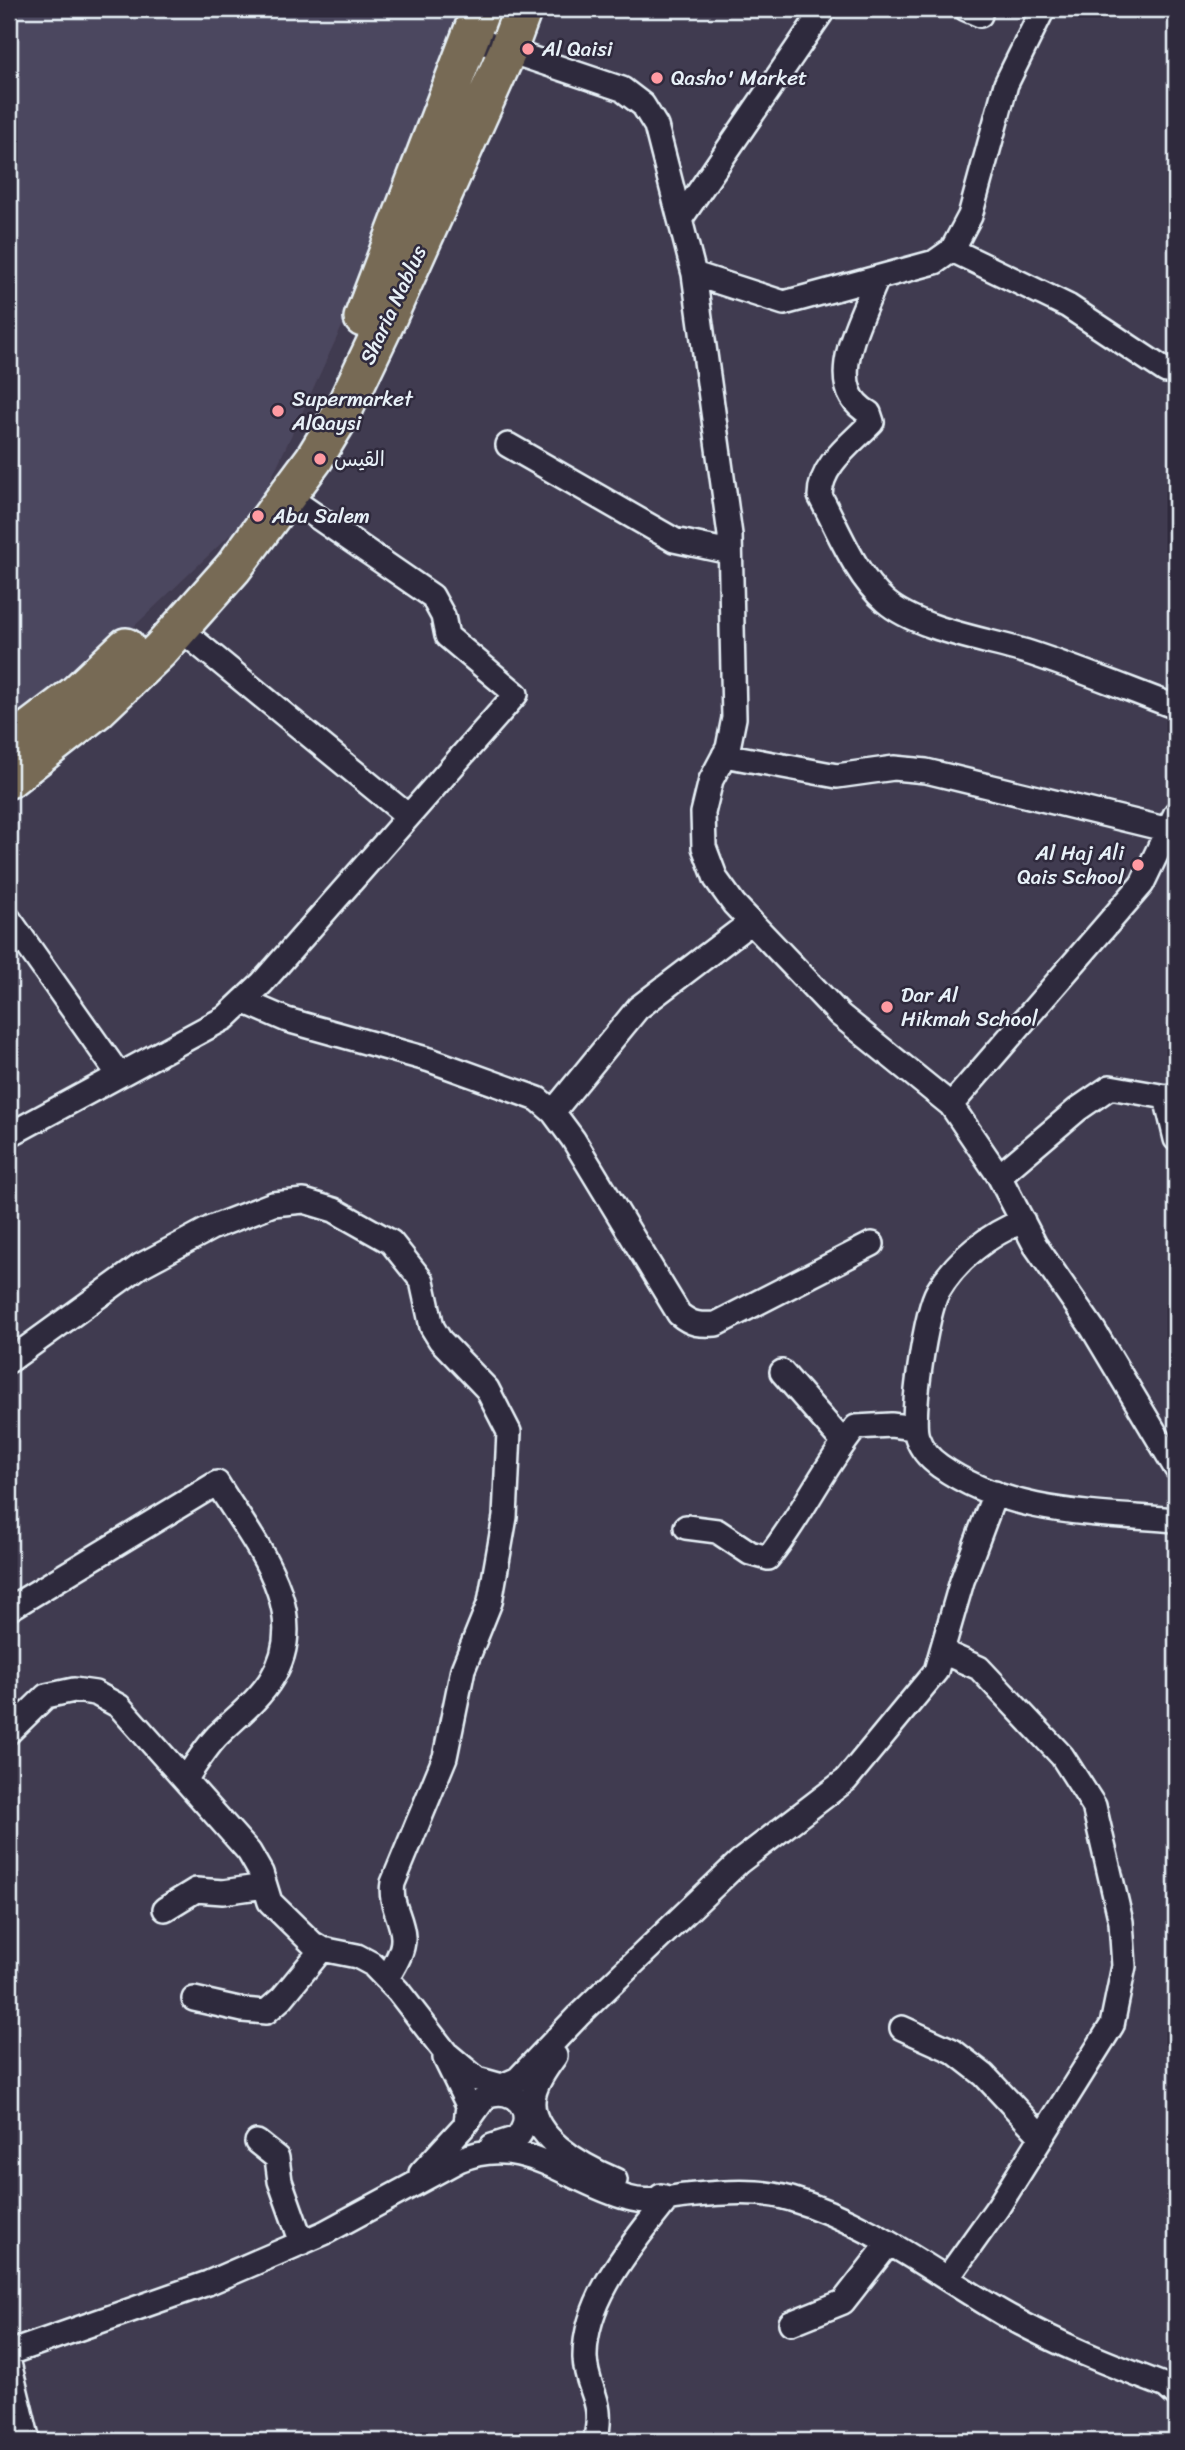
<svg xmlns="http://www.w3.org/2000/svg" width="1185" height="2450" font-family="Sriracha,'Playpen Sans Arabic',sans-serif">
  <style>
    .built { fill: #4c475e }
    .lines { fill: none; stroke-linecap: round; stroke-linejoin: round }
    .street-casing { stroke: #e8f1f8; stroke-width: 28 }
    .primary-casing { stroke: #e8f1f8; stroke-width: 42 }
    .street { stroke: #2f2a3d; stroke-width: 23 }
    .primary { stroke: #776a54; stroke-width: 37 }
    .poi-dot { fill: #ff9aa2; stroke: #2f2a3d; stroke-width: 2.5 }
    .labels { text-anchor: middle; dominant-baseline: central; stroke-width: 5; stroke-linejoin: round; paint-order: stroke }
    .poi-label { font-size: 21px; fill: #e8f1f8; stroke: #2f2a3d; text-anchor: start }
    .street-label { font-size: 21px; fill: #e8f1f8; stroke: #2f2a3d }
  </style>
  <rect width="100%" height="100%" fill="#403b50"/>
  <filter id="ink" filterUnits="userSpaceOnUse"><feTurbulence type="fractalNoise" baseFrequency=".0143" numOctaves="2"/><feDisplacementMap in="SourceGraphic" scale="14" xChannelSelector="R" yChannelSelector="G"/><feConvolveMatrix kernelMatrix="1 2 1 2 8 2 1 2 1" color-interpolation-filters="sRGB"/></filter>
  <g filter="url(#ink)">
    <path class="built" d="M9,9H490L257,509L9,746Z"/>
    <g class="lines">
      <g class="street-casing">
        <path id="street" d="M966,9L980,15
          M468,37L622,89L643,105L656,126L694,274L730,535L734,718L728,748L711,780L703,813L704,847L716,879L734,904L840,1015L951,1105L999,1176L1035,1245L1093,1329L1176,1468
          M681,218L824,9
          M952,250L1068,306L1166,371
          M694,274L784,303L935,262L952,250L970,216L1006,84L1043,9
          M877,278C863,316 820,387 869,413L872,422C852,443 820,465 820,496C839,531 855,575 885,601C918,630 989,640 1030,653C1079,669 1128,689 1176,707
          M508,445L674,540L730,552
          M179,628L408,816
          M724,755L837,776L894,768L926,771L1169,830
          M9,919L119,1075
          M243,1001L287,1020L430,1060L538,1099L553,1112L573,1139L679,1314C692,1325 700,1325 716,1324L872,1244
          M1166,1097L1176,1139
          M951,1105L1142,884L1176,813
          M553,1112L638,1008L751,922
          M9,1135L225,1018L262,983L516,694L447,636L443,616L432,596L287,496
          M999,1176L1078,1109L1110,1087L1166,1097L1176,1095
          M1023,1221C989,1234 956,1260 938,1291C926,1311 910,1417 917,1437C921,1449 930,1459 940,1466C1010,1515 1095,1513 1176,1520
          M9,1361L140,1266L211,1228L273,1204L304,1201L334,1210L391,1242L422,1281L432,1327L440,1340L487,1389L509,1432L505,1517L490,1602L463,1669L445,1757L393,1883C389,1904 402,1917 403,1937C404,1951 394,1966 387,1978
          M782,1372L843,1442
          M686,1527L717,1531L750,1553L768,1558C801,1517 823,1468 856,1427L891,1425L915,1428
          M9,1609L217,1483C251,1539 314,1610 272,1678C259,1700 235,1718 217,1736C205,1749 195,1765 185,1780
          M943,1652L979,1668L1062,1756L1094,1806L1121,1922L1124,1966L1112,2025L998,2207L948,2277
          M9,1732L46,1696L74,1690L95,1693L119,1706L249,1852L261,1873L270,1902L312,1943L322,1949L357,1956L372,1964L398,1991L446,2053L477,2079L502,2086L518,2079L578,2016L739,1862L846,1780L936,1671L962,1581L995,1493
          M165,1909L196,1890L223,1892L265,1886
          M194,1999L243,2010L266,2012L282,1998L322,1949
          M902,2028L953,2051L984,2075L1042,2137
          M555,2056C547,2067 537,2080 534,2094C524,2135 584,2167 615,2180
          M445,2058L468,2105L466,2123
          M257,2142L277,2158L280,2181L302,2243
          M421,2173L465,2125L486,2096C515,2084 538,2113 517,2138L492,2146
          M791,2323L843,2302L889,2243
          M9,2353L208,2283L324,2233L459,2160C524,2132 567,2182 628,2198C647,2204 666,2198 686,2196C719,2193 760,2189 791,2199C870,2222 936,2275 1006,2315C1057,2344 1111,2365 1166,2386L1176,2395
          M9,2363L28,2441
          M595,2441C606,2399 586,2391 585,2358C584,2297 634,2243 668,2198L661,2196"/>
      </g>
      <g class="primary-casing">
        <path id="primary" d="M363,318L481,9
          M9,745L75,695L126,647
          M9,779L96,711L160,650L233,568L314,459L342,413L387,319L507,52L523,9"/>
      </g>
      <use href="#street" class="street"/>
      <use href="#primary" class="primary"/>
    </g>
  </g>
  <g class="poi-dot">
    <circle cx="528" cy="49" r="7"/>
    <circle cx="657" cy="78" r="7"/>
    <circle cx="278" cy="411" r="7"/>
    <circle cx="320" cy="459" r="7"/>
    <circle cx="258" cy="516" r="7"/>
    <circle cx="1138" cy="865" r="7"/>
    <circle cx="887" cy="1007" r="7"/>
  </g>
  <g class="labels">
    <g class="poi-label">
      <text x="542" y="49">Al Qaisi</text>
      <text x="671" y="78">Qasho' Market</text>
      <text x="292" y="399">Supermarket<tspan x="292" dy="24">AlQaysi</tspan></text>
      <text x="334" y="459">القيس</text>
      <text x="272" y="516">Abu Salem</text>
      <text x="1124" y="853" text-anchor="end">Al Haj Ali<tspan x="1124" dy="24">Qais School</tspan></text>
      <text x="901" y="995">Dar Al<tspan x="901" dy="24">Hikmah School</tspan></text>
    </g>
    <g class="street-label">
      <text transform="translate(393 305) rotate(-65)">Sharia Nablus</text>
    </g>
  </g>
  <rect width="1185" height="2450" fill="none" stroke="#2f2a3d" stroke-width="35"/>
  <rect x="18" y="18" width="1150" height="2415" fill="none" stroke="#e8f1f8" stroke-width="2.5" filter="url(#ink)"/>
</svg>
